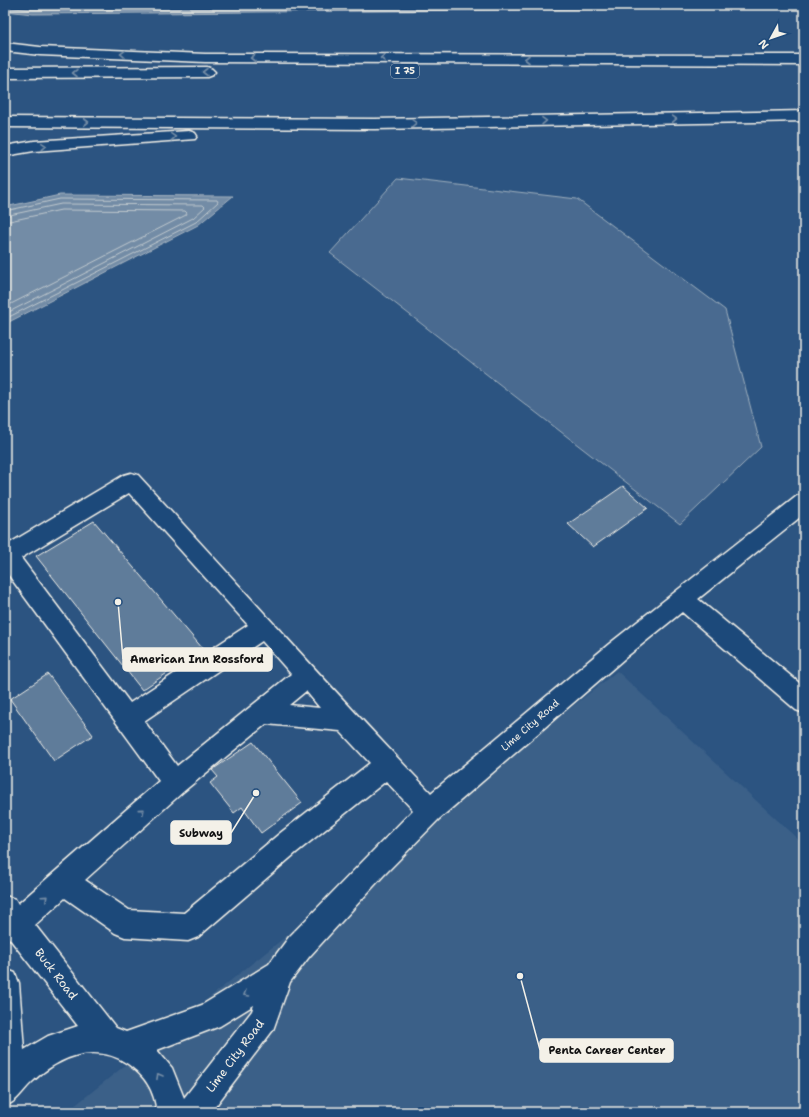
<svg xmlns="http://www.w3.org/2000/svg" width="809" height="1117" font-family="'Shantell Sans',sans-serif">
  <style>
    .built { fill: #3b6088 }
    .green { fill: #496b90; stroke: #9eaebc }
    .water { fill: #738ca6; stroke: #a7b4c0 }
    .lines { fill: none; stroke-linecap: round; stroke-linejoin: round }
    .shore { stroke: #c0c9ce; stroke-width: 1 }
    .building { fill: #5e7b9a; stroke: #f4f1e8 }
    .minor-casing { stroke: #f4f1e8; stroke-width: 3 }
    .highway-casing { stroke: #f4f1e8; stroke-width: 3 }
    .minor { fill: #1f4a7a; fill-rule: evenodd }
    .highway { fill: #1f4a7a; fill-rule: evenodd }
    .oneway { stroke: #748da6 }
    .labels { text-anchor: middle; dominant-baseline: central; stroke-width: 3.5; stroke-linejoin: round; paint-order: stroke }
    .shield { fill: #1f4a7a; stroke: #b4bfc7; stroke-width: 1 }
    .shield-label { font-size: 9px; font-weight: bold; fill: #f4f1e8 }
    .street-label { font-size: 10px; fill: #f4f1e8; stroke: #1f4a7a }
    .near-street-label { font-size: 12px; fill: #f4f1e8; stroke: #1f4a7a }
    .leader { fill: none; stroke: #f4f1e8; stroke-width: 1.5 }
    .callout-dot { fill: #f4f1e8; stroke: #1f4a7a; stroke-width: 1.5 }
    .callout { fill: #f4f1e8; stroke: #f4f1e8; stroke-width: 1.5 }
    .callout-label { font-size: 11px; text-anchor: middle; font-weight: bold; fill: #111 }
  </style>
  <rect width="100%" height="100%" fill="#2c5481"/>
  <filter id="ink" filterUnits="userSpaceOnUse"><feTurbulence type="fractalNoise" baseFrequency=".025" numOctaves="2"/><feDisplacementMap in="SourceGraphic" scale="8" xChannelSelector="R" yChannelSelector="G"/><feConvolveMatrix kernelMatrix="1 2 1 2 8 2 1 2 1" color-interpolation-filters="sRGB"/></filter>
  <g filter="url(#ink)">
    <path class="built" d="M617,671L804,845V1112H76L73,1107Z"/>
    <path class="green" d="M398,178L577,199L725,310L761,447L680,524L330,253Z"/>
    <path class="water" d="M5,5H607L606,9L33,14L5,11Z
      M60,195L233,196L198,225L5,324V207Z"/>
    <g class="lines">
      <path class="shore" d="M5,7L33,10L602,5
        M5,211L60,199L217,200L218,202L196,222L5,319
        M5,216L61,204L203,205L205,207L193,218L5,314
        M5,222L61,210L185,211L187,213L186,215L5,307"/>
    </g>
    <path class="building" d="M623,486L648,508L593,547L568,524Z
      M94,521L203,649L142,690L36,556Z
      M48,674L93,735L54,761L10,699Z
      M253,742L302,803L261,833L242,807L234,813L210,783L218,777L212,770Z"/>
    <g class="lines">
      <g class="minor-casing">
        <path id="minor" d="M131,473L138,475C236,581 331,689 431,793L609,644L797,496L804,494V514L698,599L804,687V713L796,710L682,612L625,658L439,819L383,876L309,957L290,982L273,1030L211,1112H157C154,1090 146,1077 128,1064C95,1041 58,1057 32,1082C21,1092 19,1100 5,1106V969L15,973L19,983L24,1050L48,1036L78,1026L6,934L5,931V896L15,899L18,904L159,781L5,570V546L124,475ZM129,493L248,625L130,703L21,558ZM262,641L291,674L177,766L144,721ZM306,691L320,708L289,705ZM266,724L340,731L370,763L279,834L184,913L129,910L85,880L184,791ZM386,781L413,810L289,937L269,964L202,1005L126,1032L116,1028L35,925L65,898L115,933L125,937L188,941L198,937L297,852ZM254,1005L252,1011L184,1098L172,1068L157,1050L220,1026Z"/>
      </g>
      <g class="highway-casing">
        <path id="highway" d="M5,43L40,47L205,54L804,55V65L205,62L40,55L5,51Z
          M207,67L212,69L215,72L212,75L207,77L5,78V68Z
          M804,111V121L375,129L5,127V117L375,119Z
          M189,131L195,133L197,136L195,139L34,151L5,156V146L34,141Z"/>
      </g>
      <use href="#minor" class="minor"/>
      <use href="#highway" class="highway"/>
    </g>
    <defs><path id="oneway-chevron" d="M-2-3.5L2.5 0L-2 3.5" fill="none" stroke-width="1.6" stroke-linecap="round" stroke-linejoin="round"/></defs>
    <g class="oneway">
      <use href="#oneway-chevron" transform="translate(123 54) rotate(-178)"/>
      <use href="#oneway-chevron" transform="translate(253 58) rotate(-180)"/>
      <use href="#oneway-chevron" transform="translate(383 58) rotate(-180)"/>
      <use href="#oneway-chevron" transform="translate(527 59) rotate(-180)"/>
      <use href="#oneway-chevron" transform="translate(205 72) rotate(180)"/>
      <use href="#oneway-chevron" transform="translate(75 73) rotate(180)"/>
      <use href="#oneway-chevron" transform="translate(674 119) rotate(-1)"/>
      <use href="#oneway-chevron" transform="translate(544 121) rotate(-1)"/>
      <use href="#oneway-chevron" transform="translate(86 122)"/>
      <use href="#oneway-chevron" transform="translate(414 123) rotate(-1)"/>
      <use href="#oneway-chevron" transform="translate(173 137) rotate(-4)"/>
      <use href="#oneway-chevron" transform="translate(44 146) rotate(-4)"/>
      <use href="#oneway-chevron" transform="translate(142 811) rotate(-41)"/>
      <use href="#oneway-chevron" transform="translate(45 898) rotate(-42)"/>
      <use href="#oneway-chevron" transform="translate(246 994) rotate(149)"/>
      <use href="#oneway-chevron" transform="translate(159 1076) rotate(-119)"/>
    </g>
  </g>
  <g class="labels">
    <rect class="shield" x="391" y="64" width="28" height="14" rx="3"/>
    <g class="shield-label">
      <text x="405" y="71">I 75</text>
    </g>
    <g class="street-label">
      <text transform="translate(530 725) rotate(-41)">Lime City Road</text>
    </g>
    <g class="near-street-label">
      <text transform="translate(56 974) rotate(52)">Buck Road</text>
      <text transform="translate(235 1056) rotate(-53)">Lime City Road</text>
    </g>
  </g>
  <path class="leader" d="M118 602L123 659M256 793L231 833M520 976L540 1050"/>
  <g class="callout-dot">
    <circle cx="118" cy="602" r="4"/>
    <circle cx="256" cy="793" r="4"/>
    <circle cx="520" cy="976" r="4"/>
  </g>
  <g class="callout">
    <rect x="123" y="648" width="149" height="23" rx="4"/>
    <rect x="171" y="821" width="60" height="23" rx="4"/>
    <rect x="540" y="1039" width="133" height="23" rx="4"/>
  </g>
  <g class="callout-label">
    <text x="197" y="663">American Inn Rossford</text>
    <text x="201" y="837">Subway</text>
    <text x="607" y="1054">Penta Career Center</text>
  </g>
  <rect width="809" height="1117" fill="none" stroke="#1f4a7a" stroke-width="20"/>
  <rect x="10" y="10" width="789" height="1097" fill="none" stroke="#f4f1e8" stroke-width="1.5" filter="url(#ink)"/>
  <g transform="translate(771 38) rotate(230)" stroke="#1f4a7a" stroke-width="3" paint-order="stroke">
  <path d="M0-3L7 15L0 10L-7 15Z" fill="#f4f1e8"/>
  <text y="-6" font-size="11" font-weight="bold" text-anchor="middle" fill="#f4f1e8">N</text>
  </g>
</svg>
